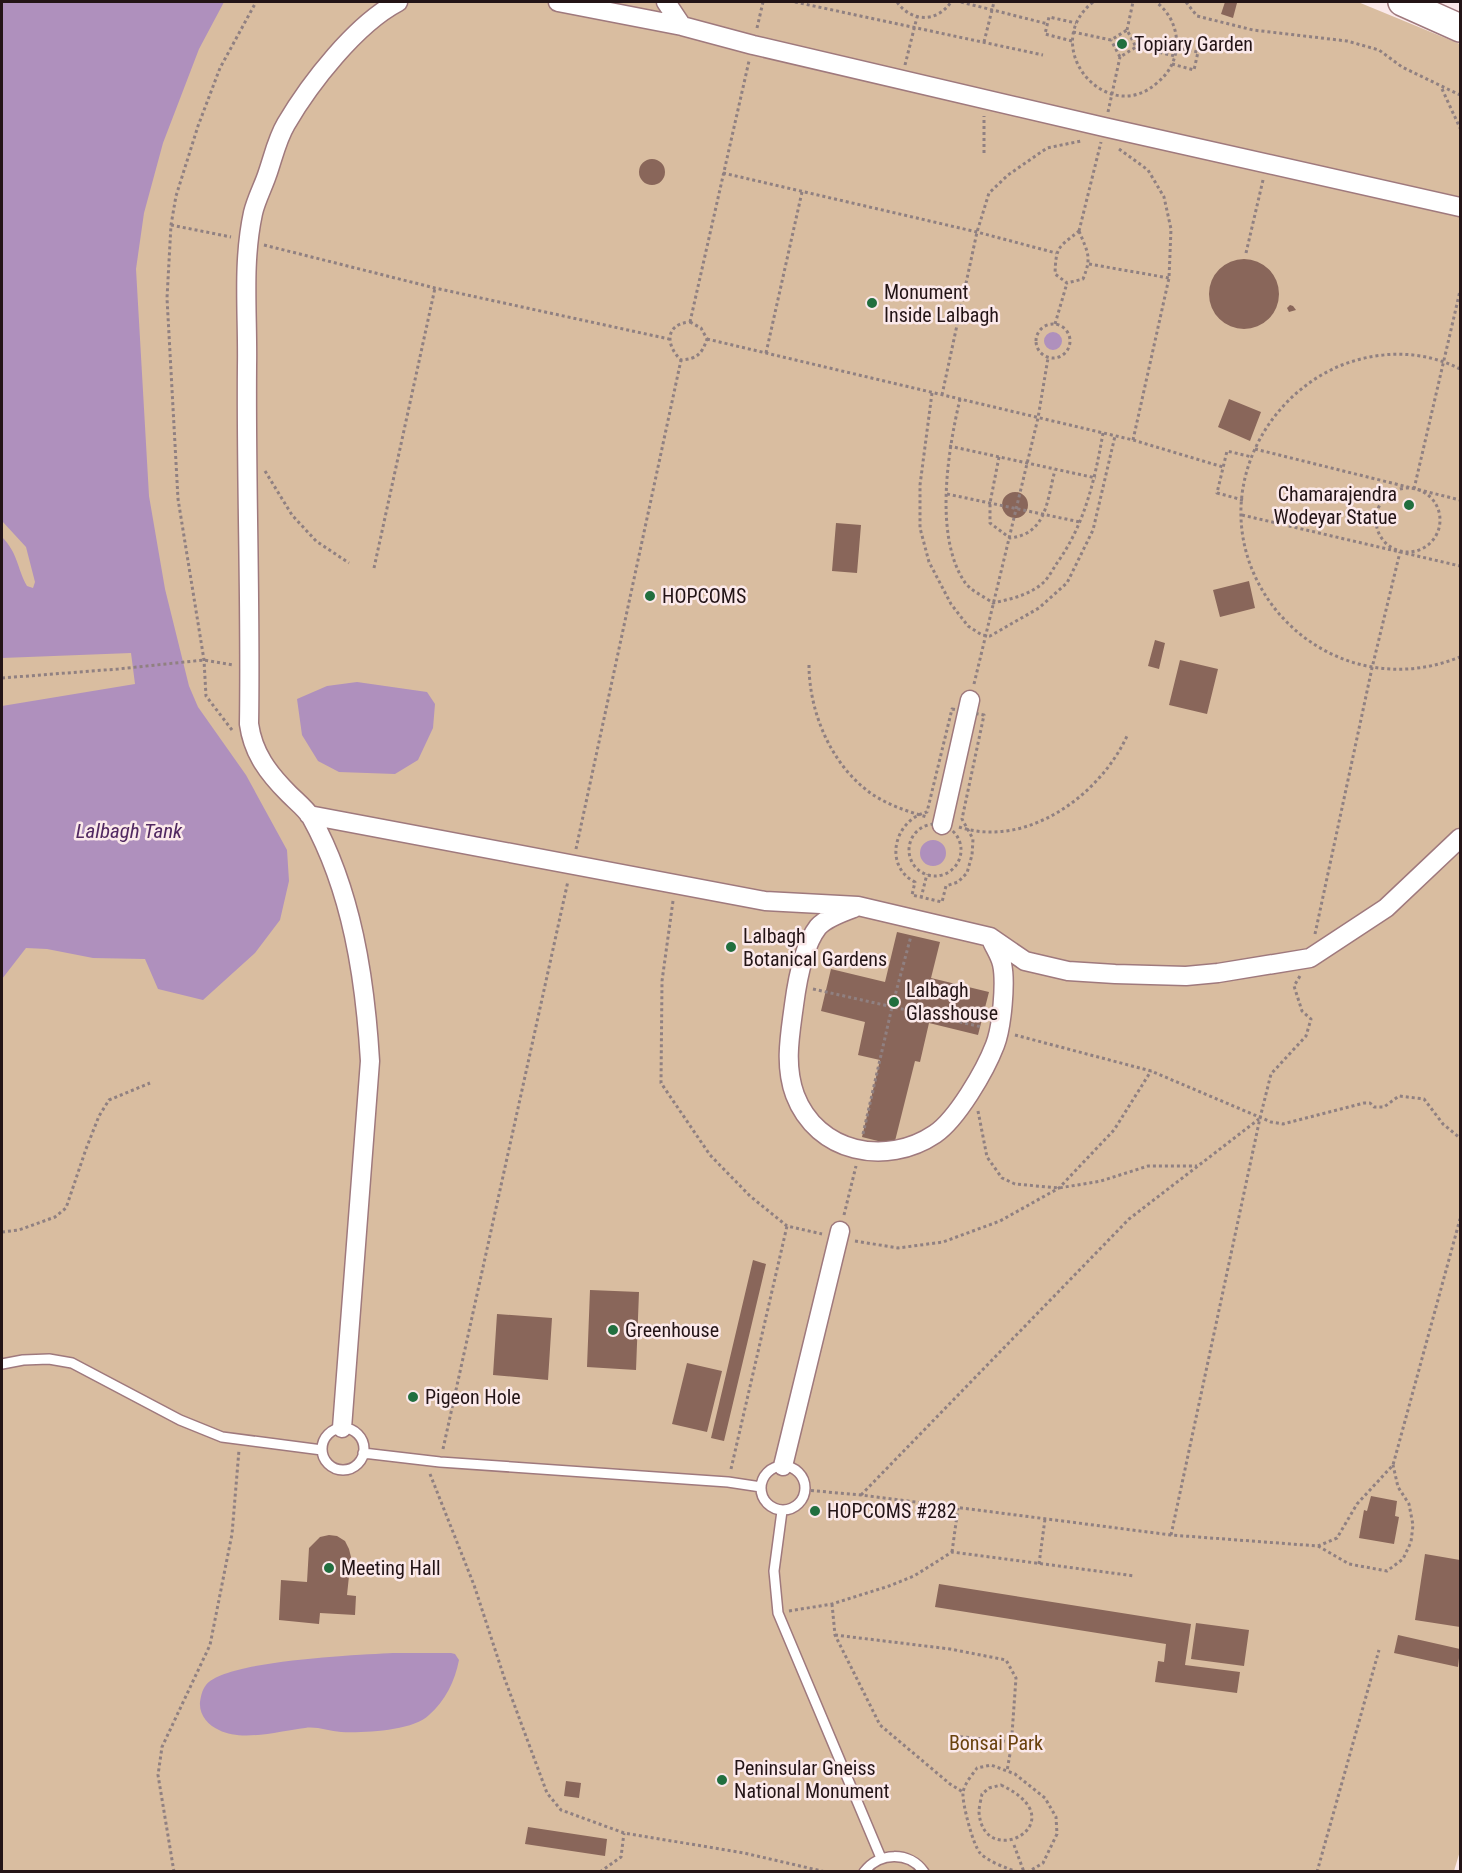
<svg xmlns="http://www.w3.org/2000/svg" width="1462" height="1873" font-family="'Roboto Condensed',sans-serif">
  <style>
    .green { fill: #d9bda0 }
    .water { fill: #af90bd }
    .building { fill: #89665a }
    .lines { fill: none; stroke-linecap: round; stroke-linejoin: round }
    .lane-casing { stroke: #9f797d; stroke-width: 12 }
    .street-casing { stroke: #9f797d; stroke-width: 21 }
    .secondary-casing { stroke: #9f797d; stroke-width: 30 }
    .path { stroke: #908081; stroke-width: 3; stroke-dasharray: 3 3; stroke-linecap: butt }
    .lane { stroke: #fff; stroke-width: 9 }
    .street { stroke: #fff; stroke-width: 18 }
    .secondary { stroke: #fff; stroke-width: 27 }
    .poi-dot { fill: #216f3f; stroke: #fbe9ea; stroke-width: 2 }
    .labels { text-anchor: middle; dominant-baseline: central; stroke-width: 5; stroke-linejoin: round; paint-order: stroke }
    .poi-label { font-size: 20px; fill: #231416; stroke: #fbe9ea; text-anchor: start }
    .park-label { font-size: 20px; fill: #69420e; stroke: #fbe9ea }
    .water-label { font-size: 21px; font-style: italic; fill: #512861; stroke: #fbe9ea }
  </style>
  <rect width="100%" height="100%" fill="#fbe9ea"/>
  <path class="green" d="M2,2H1358L1460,44V1851L1454,1871L2,1872Z"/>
  <path class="water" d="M2,2H224L199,49L163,143L144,213L136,269L149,496L165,589L189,686L198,707L246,775L287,850L289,881L280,920L255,953L203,1000L158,989L145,959L93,958L47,949L26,948L2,979V706L135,684L131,653L2,658V537C18,553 17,568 27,586L33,588L35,582L26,547L2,521Z
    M1044 341a9 9 0 1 1 18 0a9 9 0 1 1-18 0Z
    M357,682L427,692L435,704L433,728L418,760L395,774L339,772L318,761L302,735L297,699L327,686Z
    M920 853a13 13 0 1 1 26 0a13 13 0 1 1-26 0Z
    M393,1653H451L455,1654L459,1660C455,1681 445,1701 429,1715C413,1731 363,1733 341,1732C329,1731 316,1726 305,1728C280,1731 242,1742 219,1730C208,1725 199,1715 200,1702C201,1696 202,1690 206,1685C225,1660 359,1655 393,1653Z"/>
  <path class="building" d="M1225,2L1237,3L1233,18L1221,14Z
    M639 172a13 13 0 1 1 26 0a13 13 0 1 1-26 0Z
    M1209 294a35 35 0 1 1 70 0a35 35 0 1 1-70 0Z
    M1290,305L1293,306L1296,310L1289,312L1287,308Z
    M1229,399L1261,412L1250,441L1218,427Z
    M1002 505a13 13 0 1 1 26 0a13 13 0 1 1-26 0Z
    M836,523L861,525L857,573L832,571Z
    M1249,581L1255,608L1220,617L1213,590Z
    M1155,640L1165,643L1159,669L1148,666Z
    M1180,660L1218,669L1207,714L1169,705Z
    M897,932L940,942L931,978L989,992L978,1035L929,1023L920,1062L915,1061L894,1145L862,1137L880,1060L858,1055L865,1022L821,1011L831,969L885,982Z
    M753,1260L766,1264L724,1441L711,1438Z
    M590,1290L639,1292L636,1370L587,1367Z
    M497,1314L552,1318L548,1380L493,1375Z
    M687,1363L722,1371L707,1432L672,1424Z
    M1371,1496L1397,1501L1395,1516L1399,1517L1394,1544L1359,1538L1364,1510L1367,1511Z
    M329,1535L337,1536L345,1541L349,1549L351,1557L347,1595L356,1596L355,1615L320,1613L319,1624L279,1620L281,1580L307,1582L309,1548L320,1537Z
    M1425,1554L1460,1560V1627L1415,1620Z
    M939,1584L1191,1624L1185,1665L1240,1672L1237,1693L1155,1682L1158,1661L1164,1662L1166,1644L935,1607Z
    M1196,1623L1249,1630L1244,1666L1191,1659Z
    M1398,1635L1460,1649L1458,1667L1394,1653Z
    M566,1781L581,1783L579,1798L564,1796Z
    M528,1827L607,1839L605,1856L525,1844Z"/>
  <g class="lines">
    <g class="lane-casing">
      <path id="lane" d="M2,1364L23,1360L49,1359L72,1363L180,1420L222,1437L322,1450
        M322 1449a21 21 0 1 1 42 0a21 21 0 1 1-42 0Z
        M363,1453L440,1462L728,1482L761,1487
        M761 1488a22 22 0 1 1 44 0a22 22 0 1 1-44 0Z
        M782,1511L774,1571L778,1613L881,1858
        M864,1872C879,1852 909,1851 924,1872"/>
    </g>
    <g class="street-casing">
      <path id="street" d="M558,2L682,26L753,45L1104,127L1460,207
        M666,2L682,26
        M309,815L765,901L858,906L990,937L1025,961L1068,971L1115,974L1186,976L1218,973L1310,958L1386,908L1460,838
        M942,825L970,700
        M854,908C843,912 826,918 818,927C804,945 797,982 794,1005C790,1035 784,1065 795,1095C817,1153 886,1167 935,1134C957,1119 985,1071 995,1045C1002,1027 1006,982 1002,964C1000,955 994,947 991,939
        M342,1428L370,1061C365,978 352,891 311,817C306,809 296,801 289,794C268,773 253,753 249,724C251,605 246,486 247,366C248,315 242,264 253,213C256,200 263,187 267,175C273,158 277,139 286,124C310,83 356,24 398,2
        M783,1466L840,1231"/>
    </g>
    <g class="secondary-casing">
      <path id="secondary" d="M1402,2L1460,28"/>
    </g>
    <path class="path" d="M795,2L1043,55
      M897,2C911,22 937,23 951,2
      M961,2L1048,24
      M1093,2C1037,47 1108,129 1158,82C1168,74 1174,63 1176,51C1179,32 1171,13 1156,2
      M1186,2L1197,16L1253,30L1347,41L1379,50L1402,67L1460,95
      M757,28L763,2
      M1127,30L1133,2
      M1073,32L1111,40L1127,30L1136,47L1120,57L1111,40
      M1072,41L1045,34L1049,17L1076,23
      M984,42L994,2
      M1136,47L1175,56
      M1172,64L1194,70L1198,52L1177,48
      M905,65L917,17
      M1442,89L1460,128
      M1108,112L1120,57
      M1119,149L1148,170L1164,197L1171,229L1169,278L1133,440
      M984,153V116
      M723,173L977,232L1056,253
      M171,225L231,237
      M1079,231L1101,142
      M1079,231C1088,253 1092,257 1083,279L1067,283L1055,274C1056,246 1058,248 1079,231Z
      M264,245L435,288L669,339
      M1246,253L1263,180
      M1089,264L1169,278
      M690,322L749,61
      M690,322L701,328L707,339C702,354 697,359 681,360C666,346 664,324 690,322Z
      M1036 341a17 17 0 1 1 34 0a17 17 0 1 1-34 0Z
      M1055,324L1067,283
      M707,339L1133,440L1223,467
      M766,353L802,192
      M1460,369C1423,350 1381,350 1342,365C1312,377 1287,398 1269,424C1181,555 1315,715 1460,657
      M932,393L920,485V528L929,562L951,604L968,626L982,635L990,636L1039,608L1067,583L1093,530L1115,436
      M942,395L977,232L989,193L1008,175L1047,148L1081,141
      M960,399C948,450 934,535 964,581C969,590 985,597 993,603C1011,599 1030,595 1044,582C1049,577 1053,569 1057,563C1085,524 1095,479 1103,433
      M949,446L1096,478
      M1255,449L1460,500
      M999,457L990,503V523L1010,538C1047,534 1047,500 1055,470
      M265,471L292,515L316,541L349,563
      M1376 520a32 32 0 1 1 64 0a32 32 0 1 1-64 0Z
      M1414,489L1460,291
      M947,494L1080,522
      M1243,500L1217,493L1227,451L1252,457
      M1242,515L1460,566
      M374,568L435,288
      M809,665C809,714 833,769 875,796C891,806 909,812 927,817
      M2,678L118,669L204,660L233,665
      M974,684L1038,418L1048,358
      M952,709L984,715L962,819L973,839L972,855L967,873L958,882L946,886L942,902L912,895L915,882C883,866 894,820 927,812Z
      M232,730L206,696L204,660L178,499L167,298L171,225L176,196L198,126L220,68L256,2
      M909 850a26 26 0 1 1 52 0a26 26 0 1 1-52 0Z
      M959,827C1027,849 1100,795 1127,736
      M576,849L681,360
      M921,898L927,874
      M673,901L662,981L661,1083L710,1155L750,1196L787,1226L822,1234
      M1315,934L1372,668L1400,552
      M813,989L982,1027
      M1015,1035L1151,1071L1271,1122L1283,1124L1364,1103H1370L1374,1107H1384L1399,1096L1424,1099L1443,1124L1460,1138
      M978,1111L987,1157L1002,1178L1015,1184L1059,1188L1101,1181L1148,1166H1197
      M863,1134L892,1007L911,936
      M844,1215L856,1166
      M2,1232L19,1230L55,1217L66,1208L86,1149L99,1116L109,1100L150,1083
      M855,1241L898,1248L943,1242L1000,1221L1059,1188L1114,1130L1151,1071
      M443,1449L568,881
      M731,1469L787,1226
      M430,1474L474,1585L504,1677L547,1793L561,1810L624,1833L744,1853L826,1872
      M805,1490L861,1495L1171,1535L1318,1546L1337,1538L1357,1504L1393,1465L1460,1219
      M861,1495L1129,1219L1259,1119
      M1171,1535L1260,1118L1271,1074L1306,1036L1311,1019L1302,1011L1294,986L1300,976
      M1318,1546L1349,1564L1387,1571L1403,1559L1411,1542L1413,1525L1409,1504L1398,1487L1393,1465
      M952,1552L958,1508
      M1039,1564L1045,1519
      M832,1604L835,1635L880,1725L950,1784L963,1792
      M789,1611L832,1604L889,1586L914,1576L952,1552L1135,1576
      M835,1635L950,1649L1006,1660L1016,1678L1011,1748L1007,1771
      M954,1736L1012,1742
      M1001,1785C1080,1822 983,1873 979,1812C979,1807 981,1799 982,1794L989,1788Z
      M1014,1845L1024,1872
      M174,1872L158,1775L162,1747L210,1645L232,1534L239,1450
      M600,1872L621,1857L624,1833
      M1018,1872C1008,1869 987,1861 980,1853C973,1845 962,1803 963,1793C964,1784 972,1775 977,1768L991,1765L1015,1774L1045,1798L1056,1817L1057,1834L1043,1863L1028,1872
      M1317,1872L1379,1650"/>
    <use href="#lane" class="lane"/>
    <use href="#street" class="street"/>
    <use href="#secondary" class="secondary"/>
  </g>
  <g class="poi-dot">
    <circle cx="1122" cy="44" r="6"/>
    <circle cx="872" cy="303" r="6"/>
    <circle cx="1409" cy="505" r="6"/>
    <circle cx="650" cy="596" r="6"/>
    <circle cx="731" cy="947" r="6"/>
    <circle cx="894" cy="1002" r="6"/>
    <circle cx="613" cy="1330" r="6"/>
    <circle cx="413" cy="1397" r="6"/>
    <circle cx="815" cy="1511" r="6"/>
    <circle cx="329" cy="1568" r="6"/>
    <circle cx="722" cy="1780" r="6"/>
  </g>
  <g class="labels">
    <g class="poi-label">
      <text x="1134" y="44">Topiary Garden</text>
      <text x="884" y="292">Monument<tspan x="884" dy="23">Inside Lalbagh</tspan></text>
      <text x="1397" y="494" text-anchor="end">Chamarajendra<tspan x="1397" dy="23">Wodeyar Statue</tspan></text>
      <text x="662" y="596">HOPCOMS</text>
      <text x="743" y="936">Lalbagh<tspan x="743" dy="23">Botanical Gardens</tspan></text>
      <text x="906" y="990">Lalbagh<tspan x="906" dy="23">Glasshouse</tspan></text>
      <text x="625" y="1330">Greenhouse</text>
      <text x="425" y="1397">Pigeon Hole</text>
      <text x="827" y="1511">HOPCOMS #282</text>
      <text x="341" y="1568">Meeting Hall</text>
      <text x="734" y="1768">Peninsular Gneiss<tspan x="734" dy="23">National Monument</tspan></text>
    </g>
    <g class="park-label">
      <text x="996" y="1743">Bonsai Park</text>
    </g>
    <g class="water-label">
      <text x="129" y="831">Lalbagh Tank</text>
    </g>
  </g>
  <rect width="1462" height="1873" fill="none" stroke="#231416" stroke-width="6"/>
</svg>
